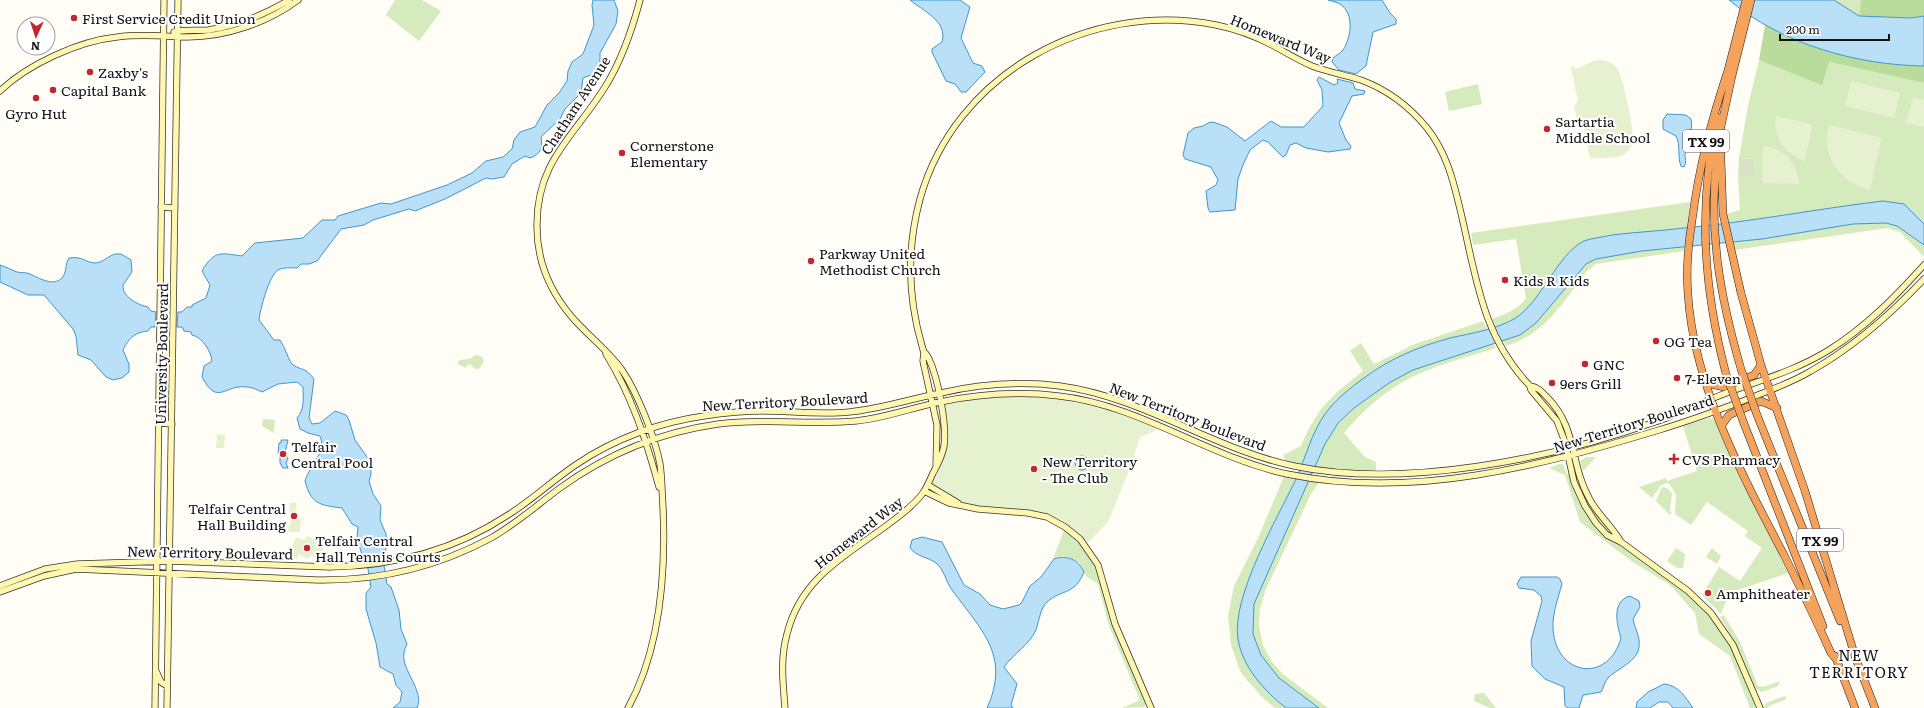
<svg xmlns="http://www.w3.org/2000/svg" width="1924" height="708" font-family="Literata,serif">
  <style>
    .green { fill: #d5ebbd }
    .forest { fill: #b9dc9c }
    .cemetery { fill: #d9e3c4 }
    .pitch { fill: #e6f2cf }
    .water { fill: #b9e0f7; stroke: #3f96cf }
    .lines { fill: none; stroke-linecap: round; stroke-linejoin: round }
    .secondary-casing { stroke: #333; stroke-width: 7 }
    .highway-casing { stroke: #222; stroke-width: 8 }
    .secondary { stroke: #fff6b0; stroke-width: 5.5 }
    .highway { stroke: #f5a25d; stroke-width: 7 }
    .highway-bridge-casing { stroke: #222; stroke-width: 8; stroke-linecap: butt }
    .highway-bridge { stroke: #f5a25d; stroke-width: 7 }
    .poi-dot { fill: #c4262e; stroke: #fff; stroke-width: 1.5 }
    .labels { text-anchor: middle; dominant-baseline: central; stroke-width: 4; stroke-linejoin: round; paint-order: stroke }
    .shield { fill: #fff; stroke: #585858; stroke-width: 1 }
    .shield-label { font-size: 13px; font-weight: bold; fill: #111 }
    .poi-label { font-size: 14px; fill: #111; stroke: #fff; text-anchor: start }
    .street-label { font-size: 14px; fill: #111; stroke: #fff }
    .neighbourhood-label { font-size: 15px; letter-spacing: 1px; fill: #111; stroke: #fff }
  </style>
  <rect width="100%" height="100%" fill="#fffdf5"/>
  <path class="green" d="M395,0H422L441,11L419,41L386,15Z
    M1834,0H1861L1859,16Z
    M1759,60L1828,62L1924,83V257L1900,232L1888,228L1734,250L1726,214L1740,210L1738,176H1753L1755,159L1739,158L1748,106Z
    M1478,84L1482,104L1449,111L1445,92Z
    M1690,202L1684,251L1596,264L1587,271C1562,303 1547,333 1506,346L1492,319C1505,314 1518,310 1526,298L1516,239L1473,245L1471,233Z
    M1483,321L1496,348C1465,358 1430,366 1401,383C1379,396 1361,413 1344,433L1365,457L1376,462V472L1346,471L1286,462L1283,455L1301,446L1309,428L1321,409L1337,392L1363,371L1350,351L1361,343L1374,364L1415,344Z
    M476,355L482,357L484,361L479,369H476L469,364L465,368L457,363L460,360L469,359Z
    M1709,418L1716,419L1788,573L1729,593L1721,614L1702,595L1719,567L1740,581L1762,548L1745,536L1748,531L1707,502L1691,525L1675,514L1676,494L1667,481L1668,483L1661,485L1652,498L1639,487L1666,478L1667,481L1697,471L1683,426Z
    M263,419L275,420L274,433L262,426Z
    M1586,457H1596L1583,471L1580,461Z
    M1572,461L1585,493L1598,516L1612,535C1590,518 1576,488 1572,461Z
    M1559,464H1563L1567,475L1569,474C1573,485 1576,496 1582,505C1612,552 1668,570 1704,609C1730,637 1743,673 1756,708H1750L1730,656L1699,634L1695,613L1670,585L1631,561L1580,522L1565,475L1549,468Z
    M1284,476L1319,482L1311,494L1266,589L1260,609L1259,626L1263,645L1272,662L1283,674L1328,708H1275L1263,698L1246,679L1240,671L1231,645L1228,616L1234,586L1258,538Z
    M1662,487L1667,488L1672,493L1670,511L1672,514H1669L1656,501Z
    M1064,530L1079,541L1092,559L1146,704L1144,707L1122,708L1138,701L1139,698L1109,626L1098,584L1086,576L1079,562L1063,556L1053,559Z
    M1676,548L1685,554L1683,568H1677L1667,561Z
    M1712,548L1721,556L1717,564L1706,557Z
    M1724,615L1740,642L1758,686L1763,687L1780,681L1778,686L1762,692L1756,689L1739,649L1720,617Z
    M1484,693L1496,708H1490L1474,701L1475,694Z
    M1785,696L1787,699L1769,706L1768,708H1763L1766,703Z"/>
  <path class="forest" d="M1861,0H1924V16L1911,18L1859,16Z
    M1765,25L1812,46L1897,65L1924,66V83L1829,62L1822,85L1759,60Z"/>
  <path class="cemetery" d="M1739,158L1755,159L1754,176H1738Z"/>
  <path class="pitch" d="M1598,60C1605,60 1612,62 1617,68C1623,76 1634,130 1633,140C1632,145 1629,150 1626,153C1615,161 1602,156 1590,159L1584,129L1578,125L1574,106L1578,101L1571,67L1574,66L1575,69C1584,67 1589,61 1598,60Z
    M1851,81L1900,93L1894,118L1845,106Z
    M1913,97L1924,100V127L1906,123Z
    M1776,116L1811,124L1812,127L1805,161C1785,155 1773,138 1776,116Z
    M1829,125L1879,137L1881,139L1870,190C1839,182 1821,157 1829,125Z
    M1763,146C1784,148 1798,163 1799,184L1765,183L1762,181Z
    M1005,396C1062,397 1104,406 1156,428L1155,431L1140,437L1129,471L1108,522L1088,543L1074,530L1052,517L969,505L955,499L934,486L933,483L940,467L946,443L947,424L944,405L965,400Z
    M217,434L225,435L224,448H216Z
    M289,503H296L297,518L301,519L300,532H288L289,525H291Z
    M307,536L316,540L318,536L327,540L319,559L310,555L308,559L299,555L297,559L288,555L296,537L304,540Z"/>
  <path class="water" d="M593,0H614L618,11L616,24L600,53V66L594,74L583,78L581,93L565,109L560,119L541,137C543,148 541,154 530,158L525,156L512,164L504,177L492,179L486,178L445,199L415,211L409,209L373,220L364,225L341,229L317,261L309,264H301L297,268C291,268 284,267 278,270C269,275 260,310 259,320L274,340H280C285,347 289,362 293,365C303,371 305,367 314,379L309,418L312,424L320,423L335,411L346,415L349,420L355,440L370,461L371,474L369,481L373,494L381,506L380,520L386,534L387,543L385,544L386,551L382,554L387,584L391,587L399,610L401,629L407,644C406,647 404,650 404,653C401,670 425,691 417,708H393L400,702L402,692L396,685L393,674L380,667L376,643L366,609V593L371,587L366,557L362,555L357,538L358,527L352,524L342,508C319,505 311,504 305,481C310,464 327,452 320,436L308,433L300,429L297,418C305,409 303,398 303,387L297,382L278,384L262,392C257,390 252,387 247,387C224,384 218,407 202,377L204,366L212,361C211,351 202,337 192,335L191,332L184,331L182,327H177L178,312H182L187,307H192V305L206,298L210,285L202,271C214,250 221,253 242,256L255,243L303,238L322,220H335L338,216L381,203L391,204L447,185L472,173L486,161L503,157L512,149L514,140L520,132L535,127L547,105L559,93L567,81L568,71L572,62L583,54L594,25L592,5Z
    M910,0H960L970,7L961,38L973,63L982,66L985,72L966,92H961L955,84L946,81L932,52V49L942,42C948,21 923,11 910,0Z
    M1328,0H1382L1390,13L1396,19V24L1373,32L1366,66L1356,74L1339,70L1332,62L1333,58C1336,55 1340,54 1343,50C1351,38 1355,14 1340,4C1336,2 1332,1 1328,0Z
    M1729,0H1834L1859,16L1911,18L1924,16V66C1856,65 1782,44 1729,0Z
    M1319,77L1334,85L1338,83L1337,79L1353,83L1355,89L1365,91L1364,94L1352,96L1339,123L1346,140L1351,146L1350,149L1328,152L1306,148L1296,143L1290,145L1286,155L1283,157L1268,142L1263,140L1250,150L1243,165L1238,179L1235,210L1210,212L1208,208L1206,191L1216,185L1218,180L1211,167L1185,159L1183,155L1188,133L1194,128L1203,126L1208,123L1213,122L1227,127L1245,141L1271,121L1281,127H1304L1323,106L1322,90L1317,80Z
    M1667,114L1686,115L1691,119C1694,128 1686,145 1685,154C1685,159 1687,162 1684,167L1681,166C1677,157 1681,146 1676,136L1663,129V120Z
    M1883,201L1904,204L1924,224V245L1897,226L1886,223L1853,224L1762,239L1642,251L1596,259L1586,264L1536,323L1520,335L1413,370L1389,383L1354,408L1338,423L1325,444L1254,604L1253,634L1261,655L1279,678L1319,708H1286C1264,691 1242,666 1238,639C1231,597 1278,517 1296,479C1306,457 1311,434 1325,414C1335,400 1350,388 1364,378C1389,359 1420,346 1450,338C1472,333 1494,330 1514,319C1542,302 1557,254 1584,241C1592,238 1604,237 1612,235C1636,232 1660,231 1684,228C1750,222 1816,209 1883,201Z
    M115,254H121L131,260L132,272L123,285C122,297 138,305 148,307L151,311L156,312L155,327H151L148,331C136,332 129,337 123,350L129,364V372L122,378L113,380L106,377L91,360L78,355L76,336L73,329L44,295H28L0,282V265C6,267 12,270 17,272C21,273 26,272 30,274C39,278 53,287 62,278C67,272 65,264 69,258C83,256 84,262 95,263C102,263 108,256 115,254Z
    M281,440H288L285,453L288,459L286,463L288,468H283L280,463V454L278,453L279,443H281Z
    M1075 463a7 7 0 1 1 14 0a7 7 0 1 1-14 0Z
    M922,537L942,542L964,585L980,594L990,605L1003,609L1019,605L1022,602L1030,586L1041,577L1054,559C1067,555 1078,559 1084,572C1075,595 1062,589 1047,602C1040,609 1039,621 1036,630C1030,644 1013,654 1004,667L1017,684L1011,705L1013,708H987C1011,655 981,630 952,590C946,582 944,569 936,563C928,557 917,557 910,548L912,540Z
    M1521,577H1557L1560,579L1562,584C1558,598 1552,615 1553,629C1556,676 1608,684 1621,638C1617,625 1611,601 1630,596L1639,601L1640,607L1633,619C1634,626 1638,632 1639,640C1642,661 1620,666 1608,678C1604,682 1604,688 1601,692L1583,695L1579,708H1568L1565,706L1564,687L1545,679L1532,666L1531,641L1542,601L1541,596L1534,590L1519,588L1517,584Z
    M1664,684C1680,686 1685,697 1693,708H1673L1668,702H1659L1650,708H1636L1637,702L1648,692Z"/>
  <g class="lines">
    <g class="secondary-casing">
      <path id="secondary" d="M174,32C184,29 197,31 208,30C237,26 264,15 289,0
        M0,91C28,64 79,41 117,37C140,34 162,36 184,37C224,38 267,23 298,0
        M161,207L175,208
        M924,352L923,361L937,425L936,467
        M606,354C632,396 646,440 659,487
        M1530,386C1538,387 1542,392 1547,397C1578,429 1569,461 1589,498C1597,514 1612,526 1621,542
        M159,423L172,424
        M928,485L958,503
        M924,491L949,503L978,509L1028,513L1047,517L1065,527L1080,539L1098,565L1115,624L1151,708
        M0,586L45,569L77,564L170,561L330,567C393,566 455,550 508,515C532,500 553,480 577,464C614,439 660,422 704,416C723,413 743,411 763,411C792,411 820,415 849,412C880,409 910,399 941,393C980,384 1020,381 1060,386C1143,397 1213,449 1294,466C1403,489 1551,459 1655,422C1674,416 1692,407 1711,399C1750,383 1792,373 1829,350C1866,327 1895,297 1924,265
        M0,592L44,576L76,569L317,580C377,581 437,567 491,538C516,524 537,505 560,488C607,454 661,432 718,424C764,418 810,425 856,421C885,418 911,408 940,402C979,394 1019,391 1059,396C1140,405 1208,457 1287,474C1412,500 1540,466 1659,430C1689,421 1719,410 1748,399C1770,390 1791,383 1811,371C1854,347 1890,315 1924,279
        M156,671L161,682L167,686
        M155,708L164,0
        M167,708L178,0
        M628,708C661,648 666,574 663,507C662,493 662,478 660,464C655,437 637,392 622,370C608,350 587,335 571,316C550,291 537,260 537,227C536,161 574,137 605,87C622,60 632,30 640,0
        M785,708C783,683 780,659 787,634C801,577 846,556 890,523C902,514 914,505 923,493C927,487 930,480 933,473C938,464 942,457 944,446C947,425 938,378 929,359C922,346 926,360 922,346C908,298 907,247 920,199C955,73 1090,0 1216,25C1236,29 1255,36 1272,45C1285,52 1298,60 1312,66C1328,72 1345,75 1361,80C1388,90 1409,106 1427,128C1446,152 1453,179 1460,209C1476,275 1481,335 1530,386L1531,390L1557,421L1565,442L1574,482L1585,506L1596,523L1607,535L1621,542L1688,591L1711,613L1733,645L1760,708"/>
    </g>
    <g class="highway-casing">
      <path id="highway" d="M1728,70C1711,122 1699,166 1692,221C1688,245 1686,270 1688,295C1694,386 1742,475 1784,555C1800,587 1816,620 1831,653L1836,659
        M1727,74L1746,0
        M1717,117C1698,206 1703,286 1726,374
        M1720,133L1723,214L1741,293L1761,365L1805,491L1854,653
        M1719,136L1732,76L1751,0
        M1717,154C1708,230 1720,297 1741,369
        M1706,383L1724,387L1754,375L1761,365
        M1757,415L1840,621
        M1743,421L1823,626
        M1722,425L1729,415L1761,401L1777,408
        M1852,649L1875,708
        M1835,656L1855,708"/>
    </g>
    <use href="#secondary" class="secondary"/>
    <use href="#highway" class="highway"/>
    <g class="highway-bridge-casing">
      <path id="highway-bridge" d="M1741,369L1757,415
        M1726,374L1743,421"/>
    </g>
    <use href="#highway-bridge" class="highway-bridge"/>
  </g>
  <g class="poi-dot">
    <circle cx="74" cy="18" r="4"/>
    <circle cx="90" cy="72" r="4"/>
    <circle cx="53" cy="90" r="4"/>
    <circle cx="36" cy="98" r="4"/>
    <circle cx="1547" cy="129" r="4"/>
    <circle cx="622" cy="153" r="4"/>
    <circle cx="811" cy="261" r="4"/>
    <circle cx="1505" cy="280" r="4"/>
    <circle cx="1656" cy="341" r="4"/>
    <circle cx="1585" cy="364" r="4"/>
    <circle cx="1677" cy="378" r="4"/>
    <circle cx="1552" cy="383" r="4"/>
    <circle cx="283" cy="454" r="4"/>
    <path d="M1672 453h4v4h4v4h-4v4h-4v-4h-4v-4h4z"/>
    <circle cx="1034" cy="469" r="4"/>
    <circle cx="294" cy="516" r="4"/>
    <circle cx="307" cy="548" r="4"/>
    <circle cx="1708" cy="593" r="4"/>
  </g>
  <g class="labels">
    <g class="shield">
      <rect x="1683" y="130" width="46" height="22" rx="3"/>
      <rect x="1797" y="529" width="46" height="22" rx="3"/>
    </g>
    <g class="shield-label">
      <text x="1706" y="141">TX 99</text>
      <text x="1820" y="540">TX 99</text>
    </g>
    <g class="poi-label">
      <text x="82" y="18">First Service Credit Union</text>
      <text x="98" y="72">Zaxby's</text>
      <text x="61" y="90">Capital Bank</text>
      <text x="36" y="113" text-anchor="middle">Gyro Hut</text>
      <text x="1555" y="121">Sartartia<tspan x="1555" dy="16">Middle School</tspan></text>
      <text x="630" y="145">Cornerstone<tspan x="630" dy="16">Elementary</tspan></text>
      <text x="819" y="253">Parkway United<tspan x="819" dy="16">Methodist Church</tspan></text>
      <text x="1513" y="280">Kids R Kids</text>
      <text x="1664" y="341">OG Tea</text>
      <text x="1593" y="364">GNC</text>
      <text x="1685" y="378">7-Eleven</text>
      <text x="1560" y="383">9ers Grill</text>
      <text x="291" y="446">Telfair<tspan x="291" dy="16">Central Pool</tspan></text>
      <text x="1682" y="459">CVS Pharmacy</text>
      <text x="1042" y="461">New Territory<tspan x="1042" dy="16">- The Club</tspan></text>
      <text x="286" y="508" text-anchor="end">Telfair Central<tspan x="286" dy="16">Hall Building</tspan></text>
      <text x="315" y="540">Telfair Central<tspan x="315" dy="16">Hall Tennis Courts</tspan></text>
      <text x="1716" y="593">Amphitheater</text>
    </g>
    <g class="street-label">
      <text transform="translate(1281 38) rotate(22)">Homeward Way</text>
      <text transform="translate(575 105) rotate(-57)">Chatham Avenue</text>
      <text transform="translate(161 354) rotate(-89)">University Boulevard</text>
      <text transform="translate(785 401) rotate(-3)">New Territory Boulevard</text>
      <text transform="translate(1188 416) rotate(21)">New Territory Boulevard</text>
      <text transform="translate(1633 423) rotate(-17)">New Territory Boulevard</text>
      <text transform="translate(858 532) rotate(-38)">Homeward Way</text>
      <text transform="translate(210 552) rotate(1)">New Territory Boulevard</text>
    </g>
    <g class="neighbourhood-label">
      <text x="1859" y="654">NEW<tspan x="1859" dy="17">TERRITORY</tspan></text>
    </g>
  </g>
  <g transform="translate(36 36) rotate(183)"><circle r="19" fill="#ffffff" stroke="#a0a0a0"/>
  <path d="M0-3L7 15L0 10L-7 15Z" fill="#c4262e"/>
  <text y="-6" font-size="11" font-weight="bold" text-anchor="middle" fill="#111111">N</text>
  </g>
  <path d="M1780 34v6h109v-6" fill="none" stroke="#111111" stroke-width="2"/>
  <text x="1786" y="34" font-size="12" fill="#111111" stroke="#ffffff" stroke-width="3" paint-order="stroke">200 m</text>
</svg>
